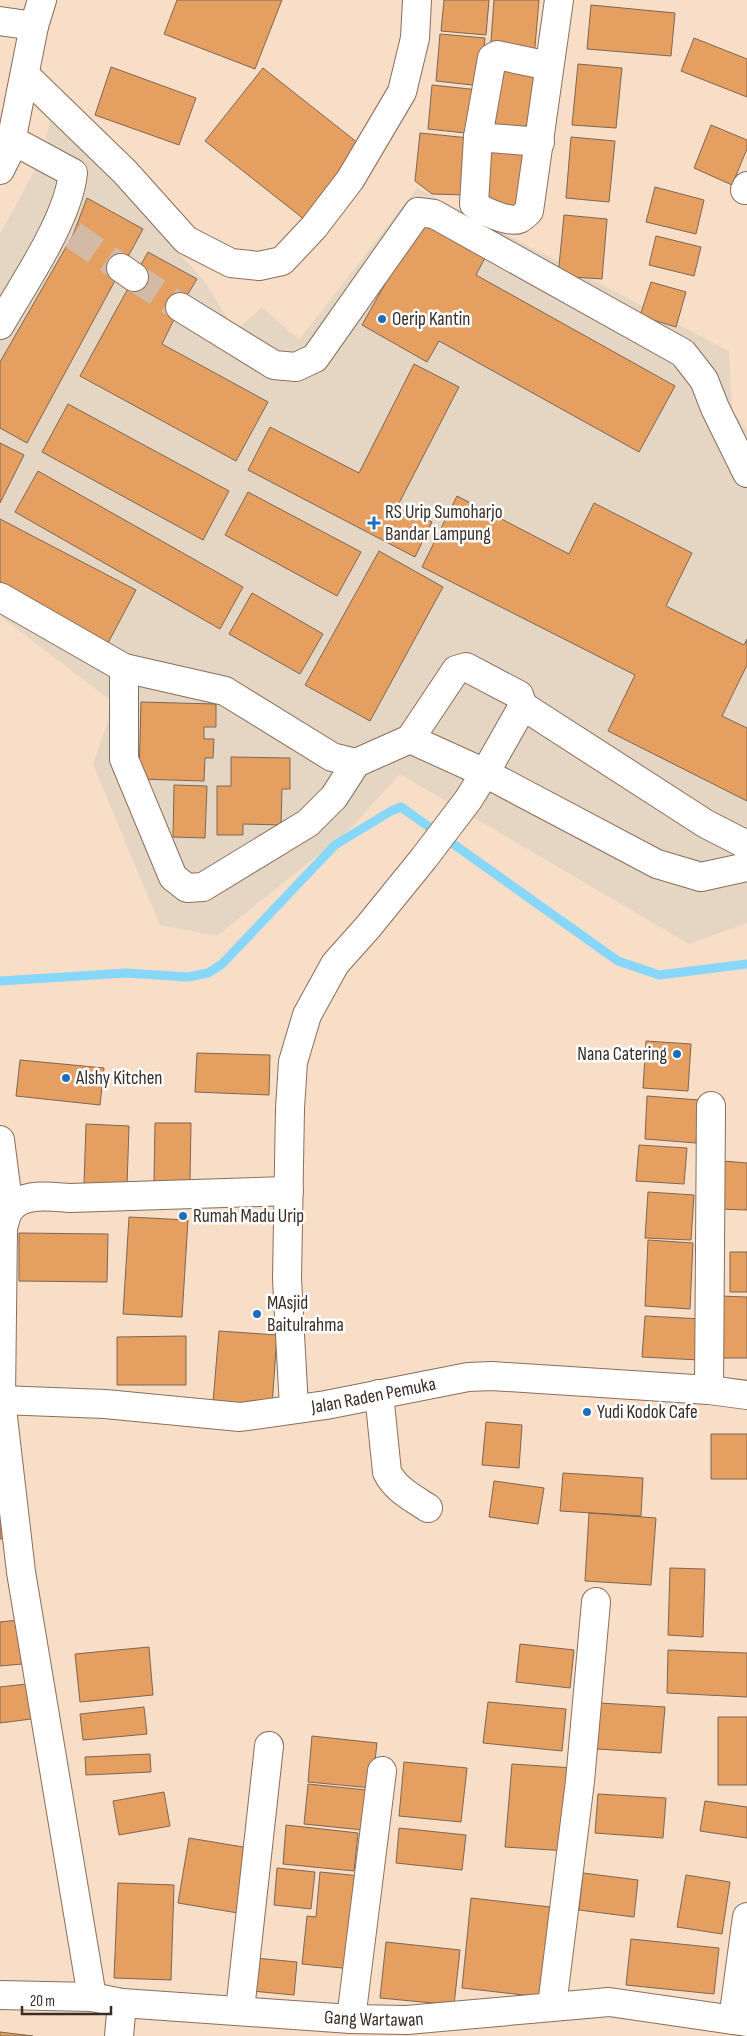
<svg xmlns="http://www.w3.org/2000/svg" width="747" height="2036" font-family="'Sofia Sans Condensed',sans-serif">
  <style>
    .medical { fill: #e5d6c4 }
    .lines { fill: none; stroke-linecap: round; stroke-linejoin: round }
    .stream { stroke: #87d7fa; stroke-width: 9 }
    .building { fill: #e59f61; stroke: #7e6652 }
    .minor-tunnel { stroke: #d2baa7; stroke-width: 28; stroke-dasharray: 28 14; stroke-linecap: butt }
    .minor-casing { stroke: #876f5b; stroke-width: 30 }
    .major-casing { stroke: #876f5b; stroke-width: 30 }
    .minor { stroke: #fff; stroke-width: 28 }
    .major { stroke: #fff; stroke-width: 28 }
    .poi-dot { fill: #1c6ebc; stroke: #fff; stroke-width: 2 }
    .labels { text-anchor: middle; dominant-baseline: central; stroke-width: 5; stroke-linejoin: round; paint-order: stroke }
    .poi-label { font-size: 19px; fill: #382d25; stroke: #fff; text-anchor: start }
    .street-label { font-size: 19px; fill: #382d25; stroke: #fff }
  </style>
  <rect width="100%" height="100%" fill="#f8ddc7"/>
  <path class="medical" d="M52,113L205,282L235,331L262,307L299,340L417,188L729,351L732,410L747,430V923L689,944L400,774L349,830L217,936L160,925L93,764L114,703L0,616V234L41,159Z"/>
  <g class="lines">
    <path class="stream" d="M0,981L126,973L188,977L208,973L222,964L335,845L391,811L401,807L618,961L659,975L747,964"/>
  </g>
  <path class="building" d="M177,0H282L255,69L164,34Z
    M444,0H489L486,35L441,31Z
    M494,0H539L534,58L490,54Z
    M591,5L675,13L671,56L587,49Z
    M440,34L485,38L481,86L436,81Z
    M694,38L747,59V97L681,71Z
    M578,64L622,68L616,128L572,125Z
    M495,65L539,69L534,129L491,126Z
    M111,67L196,98L179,145L95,115Z
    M263,68L363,147L305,220L205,141Z
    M432,85L479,90L475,134L428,129Z
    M711,125L747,140V149L732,185L694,168Z
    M420,133L469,138L464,195L432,194L415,181Z
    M571,137L615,141L609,202L566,198Z
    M488,142L532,146L526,207L483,203Z
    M655,187L704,200L696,234L646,222Z
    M87,198L143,229L27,443L0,428V362L73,235Z
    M564,215L607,219L602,279L558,276Z
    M422,218L487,254L476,275L675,386L639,452L439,341L427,362L362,325Z
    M656,236L701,247L694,276L649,265Z
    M148,252L197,279L180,307L162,344L268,402L236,461L80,376Z
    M651,282L686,292L676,327L640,316Z
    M414,364L459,387L398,505L432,522L415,557L248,470L270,427L359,473Z
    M68,404L229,491L203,540L42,452Z
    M0,443L24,455L0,503Z
    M38,471L243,587L220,629L15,512Z
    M248,492L361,552L337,596L225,535Z
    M457,496L569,554L594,503L692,553L666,606L744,645L747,639V665L722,716L747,728V801L608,731L635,675L422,567Z
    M0,519L136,590L108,643L0,587Z
    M379,551L443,587L370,721L305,685Z
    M252,593L323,634L300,674L229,634Z
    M141,702L216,704V727H204V739H214L213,758H205L204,781L139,779Z
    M231,757L290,758V789H282L281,825L243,824V835H217V786H231Z
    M174,785L207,786L205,838L173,837Z
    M646,1041L691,1044L688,1091L643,1088Z
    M197,1053L270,1055L269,1095L195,1092Z
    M20,1060L104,1068L100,1105L16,1096Z
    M647,1096L699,1100L696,1143L645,1139Z
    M155,1123H191L190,1182L154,1181Z
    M86,1124L129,1126L127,1186L84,1184Z
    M639,1145L687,1148L684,1184L636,1181Z
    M723,1161L747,1163V1210L720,1209Z
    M648,1192L694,1195L691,1240L645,1238Z
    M129,1217L188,1220L182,1317L123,1314Z
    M19,1233L108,1234L107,1282L19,1281Z
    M648,1240L693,1243L690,1309L645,1306Z
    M730,1252H747V1292H730Z
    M720,1296L747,1297V1358H719Z
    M645,1316L702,1319L699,1360L642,1357Z
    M219,1331L277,1335L272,1406L213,1402Z
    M186,1336V1385H117V1337Z
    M486,1422L522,1425L519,1468L482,1465Z
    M711,1434H747V1479H711Z
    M563,1473L643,1478L641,1516L560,1511Z
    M494,1481L544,1488L538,1524L489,1517Z
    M0,1495L9,1538L0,1539Z
    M589,1513L656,1518L651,1585L585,1581Z
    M670,1568L705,1569L703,1637L668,1635Z
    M18,1620L22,1664L0,1666V1622Z
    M520,1644L574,1650L570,1688L516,1682Z
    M149,1647L153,1695L80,1702L75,1654Z
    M668,1650L747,1653V1697L667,1693Z
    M35,1683L39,1718L0,1723V1687Z
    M488,1702L566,1709L562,1751L483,1743Z
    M600,1703L665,1707L661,1753L597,1749Z
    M144,1707L147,1734L83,1740L80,1714Z
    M718,1717H747V1785H718Z
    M312,1736L377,1743L372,1788L308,1782Z
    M150,1754L151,1772L86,1775L85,1757Z
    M404,1762L467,1768L461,1822L399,1816Z
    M512,1764L574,1768L568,1851L505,1847Z
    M308,1784L366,1790L363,1830L304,1824Z
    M164,1792L170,1826L119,1835L113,1801Z
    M598,1794L666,1798L663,1838L595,1833Z
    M705,1801L747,1807V1838L700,1831Z
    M286,1825L358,1833L354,1871L283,1864Z
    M399,1828L466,1835L462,1870L396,1863Z
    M189,1838L255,1849L244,1914L178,1903Z
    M277,1868L315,1872L311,1909L274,1905Z
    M320,1872L361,1876L352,1969L302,1964L307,1916L316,1917Z
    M583,1873L638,1880L634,1917L579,1910Z
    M686,1875L730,1882L722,1934L677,1927Z
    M118,1883L174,1885L171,1980L114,1978Z
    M471,1898L550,1907L541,1997L462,1988Z
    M631,1939L719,1948L714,1994L626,1985Z
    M386,1942L460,1950L454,2005L380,1998Z
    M255,1958L297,1962L294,1995L252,1991Z
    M0,2032L33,2036H0Z"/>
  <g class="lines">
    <path class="minor-tunnel" d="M73,235L121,268
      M134,277L180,307"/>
    <g class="minor-casing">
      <g id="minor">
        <path d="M0,21L34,26"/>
        <path d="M549,66L497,55L492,58L478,137L474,204C482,211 509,223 519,219C523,217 526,214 529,211L559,0"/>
        <path d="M26,76L125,172L186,240L231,263L259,266L282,261L314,227L350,180L402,92L415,38L417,0"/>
        <path d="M478,137L540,142"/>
        <path d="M745,190L747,186"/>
        <path d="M121,268L134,277"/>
        <path d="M180,307L274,365L296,367L315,358L418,212L434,214L683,353L704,380L715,408L747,473"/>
        <path d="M0,325C24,283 68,220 73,173L12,140"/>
        <path d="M0,597L124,668"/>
        <path d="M523,706L706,824L747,845"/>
        <path d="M410,739L456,670L466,667L519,695L523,706L485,773L657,864L701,877L747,867"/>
        <path d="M0,1140L9,1210"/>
        <path d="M709,1390L711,1106"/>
        <path d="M379,1394L387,1472C395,1489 413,1498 428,1508"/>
        <path id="s1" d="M0,1400L105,1404L240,1417L326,1405L468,1377L492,1376L709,1390L747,1395"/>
        <path d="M294,1408L287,1279L290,1108L293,1062L307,1015L335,964L368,927L424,858L468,800L485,773L410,739L356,763L332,757L225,691L124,668V759L173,877L187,888L203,887L308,823L334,797L356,763"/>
        <path id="s2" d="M0,1995L92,1997L122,2003L351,2019L407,2020L609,2002L747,2022"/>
        <path d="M92,1997L21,1572L1,1400L3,1227C5,1222 6,1216 8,1212C20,1191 51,1197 70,1198L289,1191"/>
        <path d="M552,2006L580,1781L596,1602"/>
        <path d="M240,2010L269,1746"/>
        <path d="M351,2019L382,1771"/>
        <path d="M733,2020L747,1917"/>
        <path d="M119,2036L122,2003"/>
      </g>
    </g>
    <g class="major-casing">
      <path id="major" d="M0,170L9,152L34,26L42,0"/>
    </g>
    <use href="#minor" class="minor"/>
    <use href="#major" class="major"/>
  </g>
  <g class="poi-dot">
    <circle cx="382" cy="319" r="5"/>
    <path d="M371.5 515.5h5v5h5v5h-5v5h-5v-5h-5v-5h5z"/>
    <circle cx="677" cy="1054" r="5"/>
    <circle cx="66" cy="1078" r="5"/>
    <circle cx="183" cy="1216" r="5"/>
    <circle cx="257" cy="1314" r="5"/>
    <circle cx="587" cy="1412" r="5"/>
  </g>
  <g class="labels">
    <g class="poi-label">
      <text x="392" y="319">Oerip Kantin</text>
      <text x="385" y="512">RS Urip Sumoharjo<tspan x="385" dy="22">Bandar Lampung</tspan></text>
      <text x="667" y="1054" text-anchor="end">Nana Catering</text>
      <text x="76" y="1078">Alshy Kitchen</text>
      <text x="193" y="1216">Rumah Madu Urip</text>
      <text x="267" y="1303">MAsjid<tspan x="267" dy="22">Baitulrahma</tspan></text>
      <text x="597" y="1412">Yudi Kodok Cafe</text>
    </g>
    <g class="street-label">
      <text stroke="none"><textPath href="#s1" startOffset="376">Jalan Raden Pemuka</textPath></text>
      <text stroke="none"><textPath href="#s2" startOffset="375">Gang Wartawan</textPath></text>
    </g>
  </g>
  <path d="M22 2006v8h89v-8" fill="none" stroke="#382d25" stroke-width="2.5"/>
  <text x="30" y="2006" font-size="15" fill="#382d25" stroke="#ffffff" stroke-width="4" paint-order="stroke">20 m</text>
</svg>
